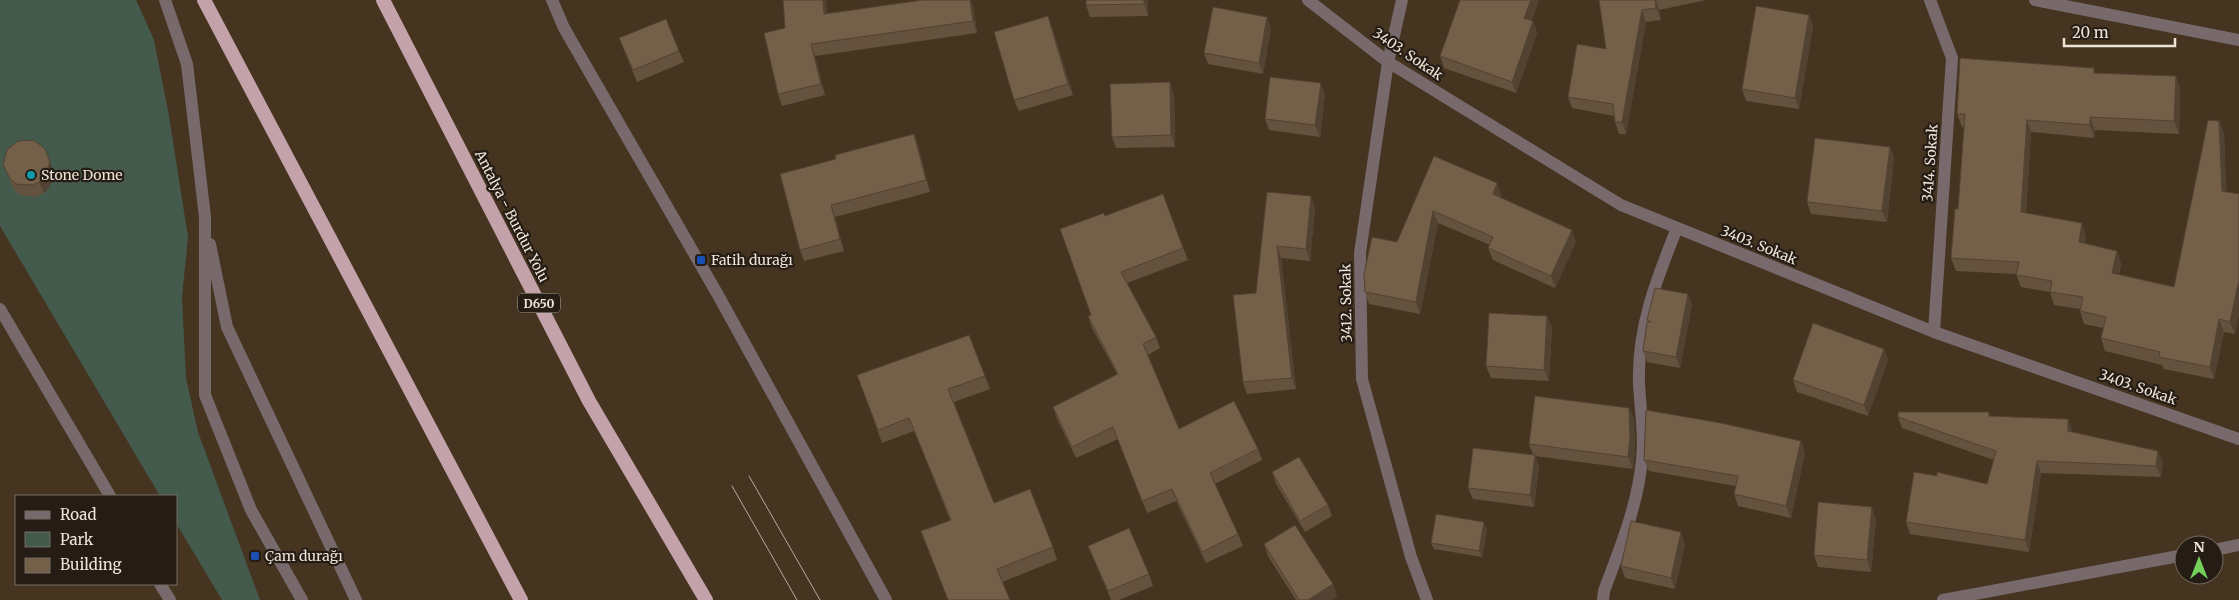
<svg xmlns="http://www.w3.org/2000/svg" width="2239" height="600" font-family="Merriweather,serif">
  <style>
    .green { fill: #435a4d }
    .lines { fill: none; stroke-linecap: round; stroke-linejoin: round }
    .service { stroke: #78696c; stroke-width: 12 }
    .minor { stroke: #78696c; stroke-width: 12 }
    .trunk { stroke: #c4a2aa; stroke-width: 14 }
    .tram { stroke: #b8ab9d; stroke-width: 1 }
    .wall { fill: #64523e }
    .shaded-wall { fill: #514232 }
    .building { fill: #745f48; stroke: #514232 }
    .culture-dot { fill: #0f9aa8; stroke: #251d15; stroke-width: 2 }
    .transit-dot { fill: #1a4fb4; stroke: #251d15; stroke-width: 2 }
    .labels { text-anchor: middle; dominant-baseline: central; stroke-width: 4.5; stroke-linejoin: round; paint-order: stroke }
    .shield { fill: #251d15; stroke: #b2a89d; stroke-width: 1 }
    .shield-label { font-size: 12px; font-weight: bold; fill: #eee3d7 }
    .street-label { font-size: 14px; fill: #eee3d7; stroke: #251d15 }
    .poi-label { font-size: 14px; fill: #eee3d7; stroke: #251d15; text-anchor: start }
  </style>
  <rect width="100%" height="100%" fill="#453420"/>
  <path class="green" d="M0,0H136L154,40L169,116L188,237L182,297L186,378L198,432L260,600H222L176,523V496H160L0,226Z"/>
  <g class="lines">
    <path class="service" d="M165,0L187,64L205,217V395L251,510L302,600
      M210,244L227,327L356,600
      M1603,600L1604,591C1620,548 1638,505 1642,459C1645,433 1640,408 1639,383C1637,328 1657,278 1677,228"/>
    <path class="minor" d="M552,0L564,28L718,295L886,600
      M1308,0L1388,62L1621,205L1934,332L2239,439
      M1402,0L1388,62L1360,253L1362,379L1411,557L1427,600
      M1930,0L1952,58L1934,332
      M2035,0L2239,40
      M0,309L110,496
      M2214,550L2239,545
      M160,584L170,600
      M1943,600L2184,555"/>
    <path class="trunk" d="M204,0L521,600
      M383,0L589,401L706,600"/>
    <path class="tram" d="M749,476L820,600
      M732,486L797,600"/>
  </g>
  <path class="wall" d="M783,0H826L827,13L973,5L977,33L815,56L825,95L782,106L778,94L785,28Z
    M1148,0V16L1090,17L1086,5Z
    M1599,0H1706L1659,10L1661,20L1646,22L1626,134H1619L1615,122L1614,116L1572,108L1568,97L1606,49Z
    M1809,15L1813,27L1799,109L1746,101L1742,89Z
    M1267,17L1271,29L1263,74L1208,64L1204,53Z
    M1532,21H1533L1537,33L1516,93L1444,68L1440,56Z
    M1052,27L1073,95L1019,111L1014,100Z
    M619,38L679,51L684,62L637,82Z
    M2096,74L2176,76L2180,89L2179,134L2095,130L2094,138L2031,132L2026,213L2086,236L2085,244L2117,251L2121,264L2119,274L2174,287L2219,121L2224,134L2226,192L2239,194V314L2235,334L2224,332L2214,379L2164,369L2162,365L2105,351L2101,338L2103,328L2084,324L2080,311V309L2054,305L2050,292L2021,287L2016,274L1956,271L1951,258L1958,209L1964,127H1962L1957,114Z
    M1174,94L1175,147L1116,148L1112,137Z
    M1325,95L1320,137L1269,130L1265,119Z
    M914,134L918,146L930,192L835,217L844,251L804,261L800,250L836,159Z
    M1890,147L1894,158L1887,222L1811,214L1807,202Z
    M1434,156L1497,183L1501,195L1500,198L1576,242L1555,288L1493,260L1488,248L1490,245L1438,223L1420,314L1369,304L1365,292L1397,242Z
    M3,164L54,174L49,188L44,193L36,197L20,195L14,190Z
    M1267,192L1315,208L1310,261L1281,258L1296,389L1247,394L1243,382L1256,293Z
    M1163,194L1188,260L1127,283L1156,337L1160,348L1148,355L1179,429L1258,449L1262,460L1215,484L1238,534L1243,546L1206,563L1176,501L1147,513L1118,439L1076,458L1057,419L1053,407L1117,374L1092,328L1088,316L1091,315L1105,216Z
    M1688,294L1692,305L1680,368L1647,362L1643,351L1648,322L1647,320Z
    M1547,316L1552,328L1549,381L1491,378L1486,366Z
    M1884,349L1888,360L1868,416L1797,392L1793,380Z
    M857,375L985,376L990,389L954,402L994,503L1053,547L1057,560L1002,582L950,520L914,431L882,443Z
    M1629,408L1634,419L1635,449L1633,469L1535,456L1539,467L1534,507L1473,499L1468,488L1533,455L1529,444Z
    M1991,416L2068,419L2072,432L2163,462L2161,477L2041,473L2029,552L1910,534L1906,522L1987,484L1994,460L1902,428L1898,417Z
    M1801,441L1805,453L1791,518L1738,506L1734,494L1736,486L1649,471L1644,460Z
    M1272,472L1328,505L1332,516L1305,532L1276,484Z
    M1876,519L1871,572L1818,567L1814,555Z
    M1487,529L1482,557L1434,549L1431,543Z
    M1264,544L1333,584L1337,596L1331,600H1296L1268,556Z
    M1685,544L1675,589L1625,578L1621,566Z
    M1088,546L1149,574L1153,586L1119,600H1111Z"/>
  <path class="shaded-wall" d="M823,0H826L828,25L824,14Z
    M970,0H971L973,5L977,33L973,21Z
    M1144,0H1148V16L1144,4Z
    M1531,0H1539L1529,30L1524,18Z
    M1656,0L1659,10L1661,20L1656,8Z
    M1642,10L1646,22L1626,134L1622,122Z
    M1809,15L1813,27L1799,109L1795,98Z
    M1048,16L1052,27L1073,95L1068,84Z
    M1267,17L1271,29L1263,74L1259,63Z
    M1533,21L1537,33L1516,93L1512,82Z
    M811,44L815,56L825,95L821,84Z
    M2176,76L2180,89L2179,134L2174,121Z
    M1170,82L1174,94L1175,147L1171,135Z
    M1321,83L1325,95L1320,137L1315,125Z
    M2090,117L2095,130L2094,138L2090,125Z
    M2027,120L2031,132L2025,225L2021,212Z
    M2219,121L2224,134L2227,203L2222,191Z
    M914,134L918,146L930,192L926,180Z
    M1890,147L1894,158L1887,222L1882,211Z
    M50,162L54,174L49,188L44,193L39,182Z
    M1497,183L1501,195L1497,206L1493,194Z
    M1311,196L1315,208L1310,261L1306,249Z
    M831,205L835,217L844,251L840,239Z
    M1433,211L1438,223L1420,314L1416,302Z
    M2082,223L2086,236L2083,255L2079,242Z
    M1572,230L1576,242L1555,288L1551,276Z
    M1277,246L1281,258L1296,389L1292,378Z
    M2117,251L2121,264L2116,285L2112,273Z
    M2238,284L2239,287V314L2235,334L2230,322Z
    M1688,294L1692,305L1680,368L1676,357Z
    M1547,316L1552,328L1549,381L1544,370Z
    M2219,319L2224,332L2214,379L2210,367Z
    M1884,349L1888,360L1868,416L1864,405Z
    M1629,408L1634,419L1635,449L1633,469L1628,457Z
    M2068,419L2072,430V442L2068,431Z
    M1801,441L1805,453L1791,518L1786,506Z
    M2158,451L2163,462L2161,477L2156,466Z
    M1535,455L1539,467L1534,507L1530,495Z
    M2037,461L2041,473L2029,552L2025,540Z
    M1872,507L1876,519L1871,572L1867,560Z
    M1484,522L1487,529L1482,557L1479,551Z
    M1681,532L1685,544L1675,589L1671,578Z
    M1333,584L1337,596L1331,600H1308Z"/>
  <path class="building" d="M783,0H823L824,14L922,0H970L973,21L811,44L821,84L778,94L764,33L785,28Z
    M1086,0H1144V4L1086,5Z
    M1460,0H1531L1524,18L1533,21L1512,82L1440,56Z
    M1599,0H1655L1656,8L1642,10L1622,122H1615L1613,104L1568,97L1577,44L1606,49Z
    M1756,6L1809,15L1795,98L1742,89Z
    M1213,7L1267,17L1259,63L1204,53Z
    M1048,16L1068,84L1014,100L994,32Z
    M666,19L679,51L633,70L619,38Z
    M1960,58L2094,68V73L2176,76L2174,121L2090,117V125L2027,120L2021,212L2082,223L2079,242L2117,251L2112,273L2174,287L2208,120L2219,121L2222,191L2239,194V285L2238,284L2230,322L2219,319L2210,367L2159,357L2160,352L2101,338L2106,317L2080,311L2083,297L2050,292L2052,281L2016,275L2019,262L1951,258L1955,209H1958L1965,114H1957Z
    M1270,77L1321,83L1315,125L1265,119Z
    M1170,82L1171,135L1112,137L1110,84Z
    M914,134L926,180L831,205L840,239L800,250L780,174L836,159L835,155Z
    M1815,138L1890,147L1882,211L1807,202Z
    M33,140L39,144L45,149L50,162L45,176L39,182L32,185L16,184L10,179L3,164L7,150L18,141Z
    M1434,156L1497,183L1493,194L1572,230L1551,276L1488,248L1493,237L1433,211L1416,302L1365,292L1364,274L1372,237L1397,242Z
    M1267,192L1311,196L1306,249L1277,246L1292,378L1243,382L1233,295L1256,293Z
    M1163,194L1183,248L1121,272L1156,337L1143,344L1179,429L1234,401L1258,449L1210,473L1238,534L1202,552L1172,489L1142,501L1113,427L1072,447L1053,407L1118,374L1088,316L1091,315L1060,229L1104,213L1105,216Z
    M1655,288L1688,294L1676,357L1643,351L1647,322H1651L1647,320Z
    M1489,313L1547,316L1544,370L1486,366Z
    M1813,323L1884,349L1864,405L1793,380Z
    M969,335L985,376L948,389L994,503L1030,489L1053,547L997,569L1010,600H948L921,531L951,520L909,418L878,430L857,375Z
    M1535,396L1629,408L1630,437L1628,457L1529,444Z
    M1646,410L1721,423L1801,441L1786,506L1734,494L1738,476L1644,460Z
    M1898,412H1989V416L2068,419V431L2158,451L2156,466L2037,461L2025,540L1906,522L1914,472L1937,476V472L1987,484L1996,451L1898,417Z
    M1473,448L1535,455L1530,495L1468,488Z
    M1299,457L1328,505L1300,521L1272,472Z
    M1818,502L1872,507L1867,560L1814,555Z
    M1436,514L1484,522L1479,551L1431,543Z
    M1631,521L1681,532L1671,578L1621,566Z
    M1295,525L1333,584L1308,600H1299L1264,544Z
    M1129,528L1149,574L1108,591L1088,546Z"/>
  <circle class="culture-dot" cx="31" cy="175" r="5"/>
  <g class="transit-dot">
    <rect x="696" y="255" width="10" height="10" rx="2.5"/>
    <rect x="250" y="551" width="10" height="10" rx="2.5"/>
  </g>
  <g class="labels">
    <rect class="shield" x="518" y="293.5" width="42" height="19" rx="4"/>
    <g class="shield-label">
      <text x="539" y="303">D650</text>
    </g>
    <g class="street-label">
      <text transform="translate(1408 54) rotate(34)">3403. Sokak</text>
      <text transform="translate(1930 163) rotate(-86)">3414. Sokak</text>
      <text transform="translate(512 216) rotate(63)">Antalya - Burdur Yolu</text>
      <text transform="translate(1759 245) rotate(22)">3403. Sokak</text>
      <text transform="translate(1346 303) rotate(-91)">3412. Sokak</text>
      <text transform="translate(2138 387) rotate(19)">3403. Sokak</text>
    </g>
    <g class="poi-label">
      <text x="41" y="175">Stone Dome</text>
      <text x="711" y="260">Fatih durağı</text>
      <text x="265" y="556">Çam durağı</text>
    </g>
  </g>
  <rect x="15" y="495" width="162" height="90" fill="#251d15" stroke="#756c63"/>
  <rect x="25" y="511" width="25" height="8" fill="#78696c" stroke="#756c63"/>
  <text x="60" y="520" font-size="15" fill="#eee3d7">Road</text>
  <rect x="25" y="532" width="25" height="15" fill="#435a4d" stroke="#756c63"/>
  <text x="60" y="545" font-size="15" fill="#eee3d7">Park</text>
  <rect x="25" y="558" width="25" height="15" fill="#745f48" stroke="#756c63"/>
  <text x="60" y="570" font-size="15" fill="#eee3d7">Building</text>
  <g transform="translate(2199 560)"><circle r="24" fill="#251d15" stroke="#756c63"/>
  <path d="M0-4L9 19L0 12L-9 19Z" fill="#74d25c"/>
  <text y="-8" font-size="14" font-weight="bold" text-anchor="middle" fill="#eee3d7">N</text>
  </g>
  <path d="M2064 38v8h111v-8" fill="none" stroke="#eee3d7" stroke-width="2.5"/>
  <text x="2072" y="38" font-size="15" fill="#eee3d7" stroke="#251d15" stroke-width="4" paint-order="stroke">20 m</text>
</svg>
